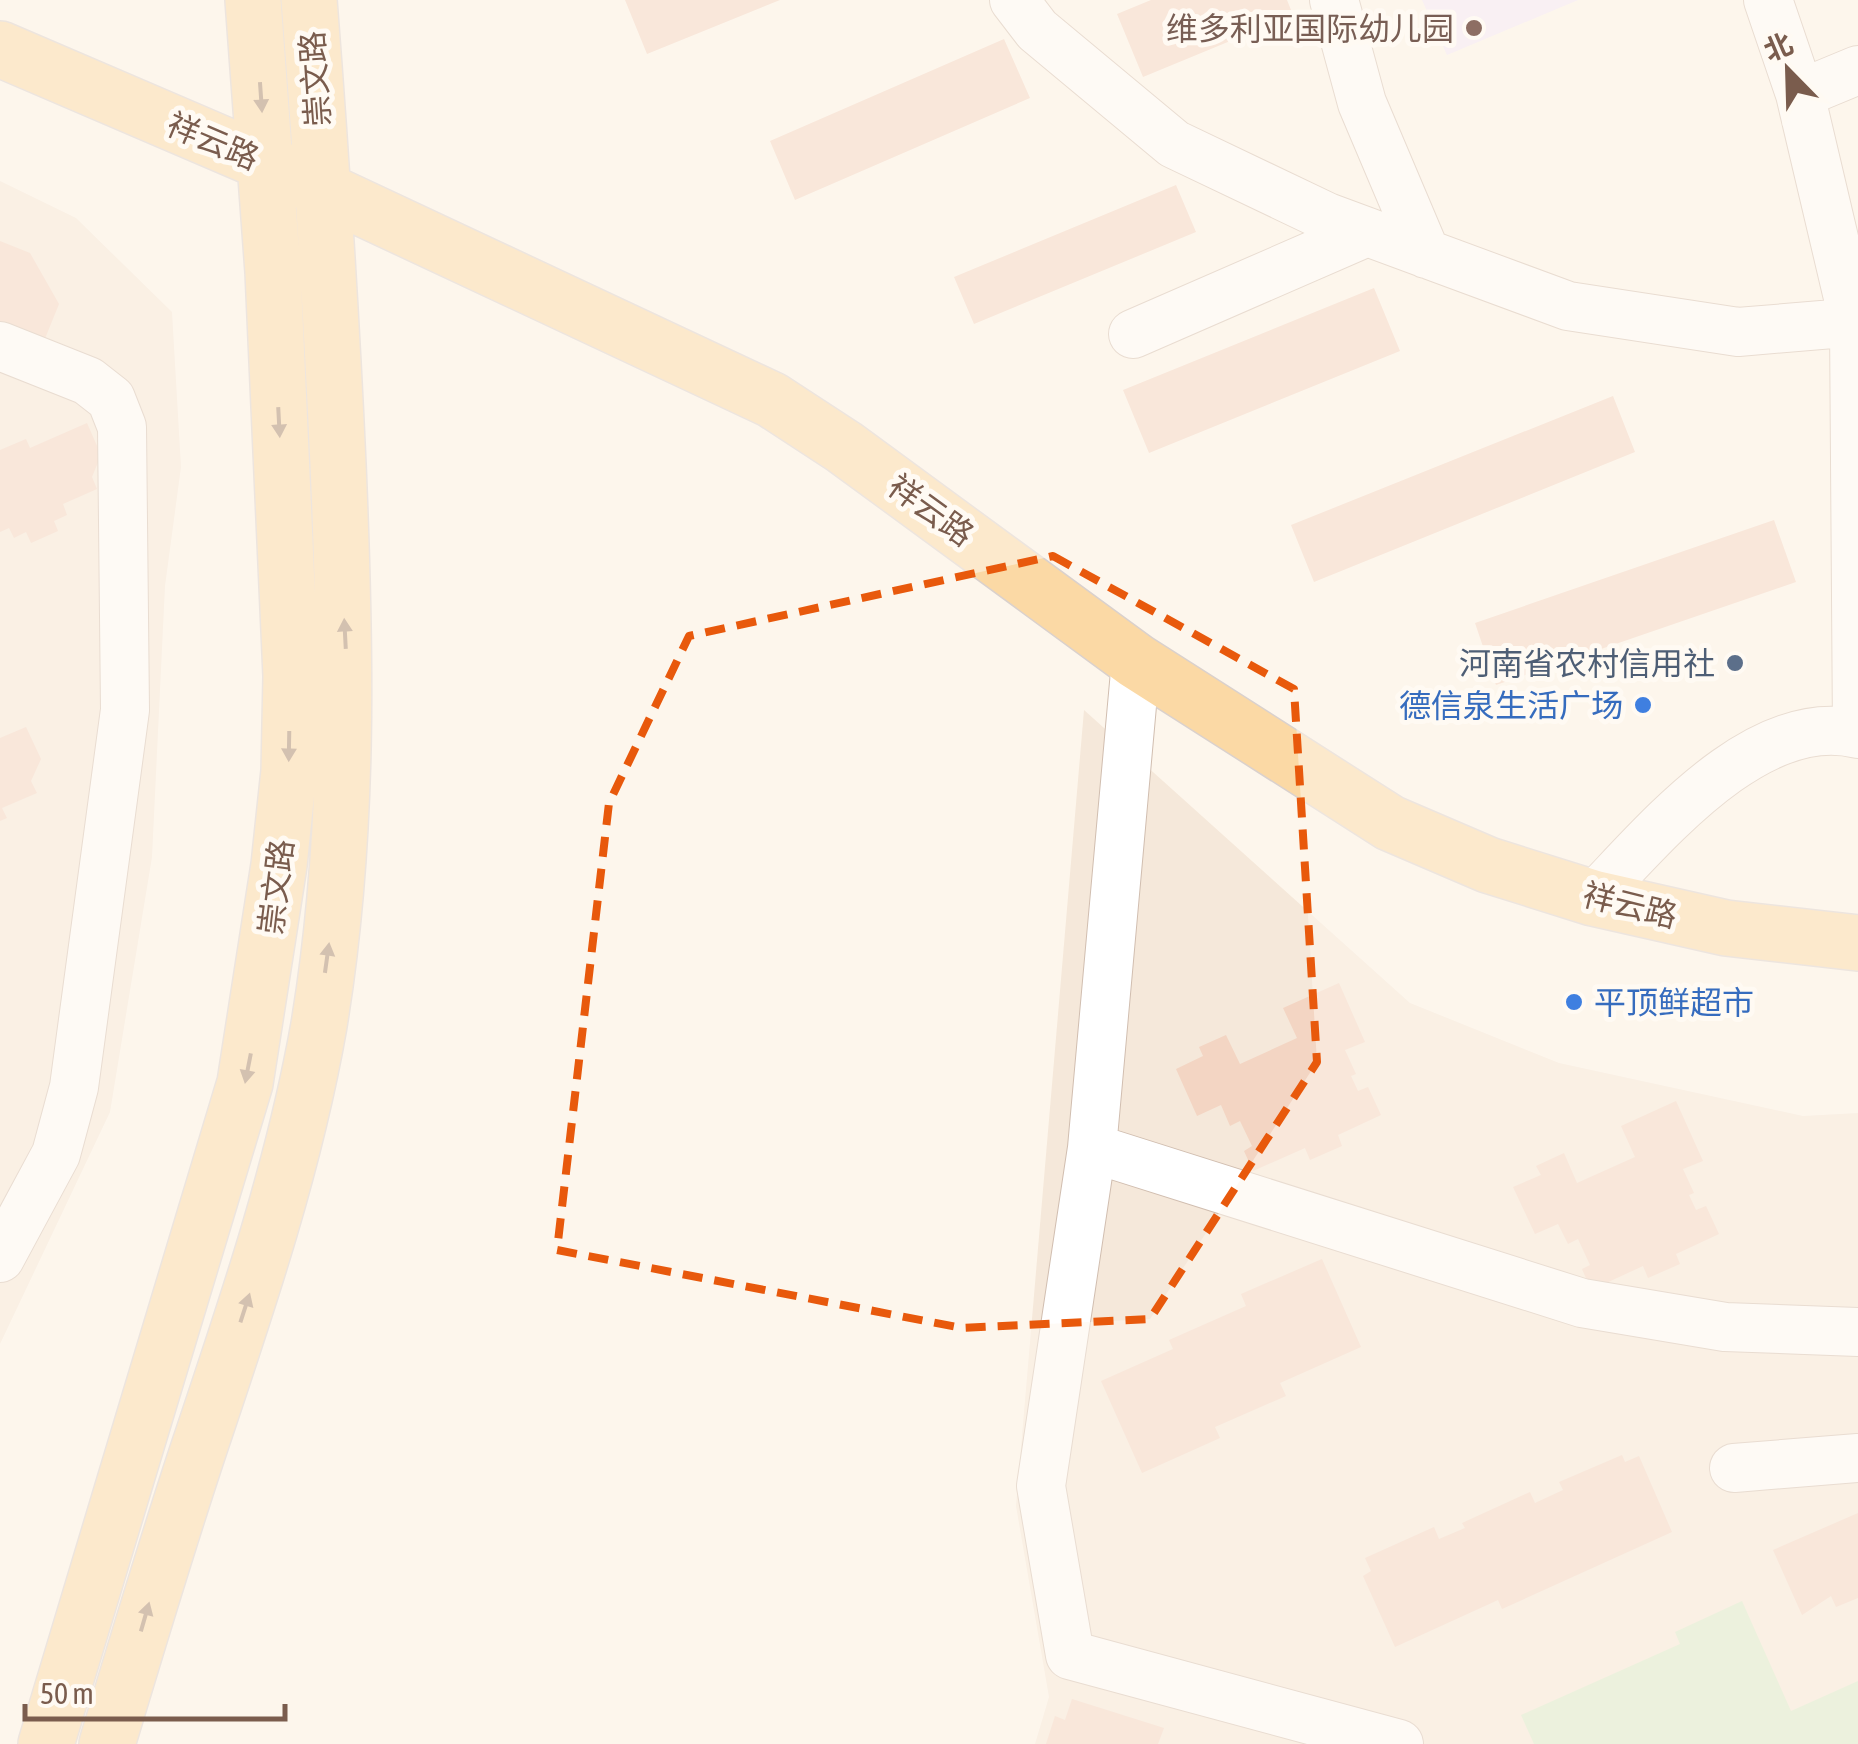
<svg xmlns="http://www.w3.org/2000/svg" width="1858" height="1744" font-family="'Asap Condensed','Noto Sans SC',sans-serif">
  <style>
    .residential { fill: #f5e8da }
    .education { fill: #f3e8fa }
    .green { fill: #d8ecc9 }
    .building { fill: #f3d5c3 }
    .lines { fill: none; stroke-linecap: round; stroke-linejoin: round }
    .minor-casing { stroke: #d1beb0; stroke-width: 50 }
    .major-casing { stroke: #dad1cd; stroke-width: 58 }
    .minor { stroke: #fff; stroke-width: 48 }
    .major { stroke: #fbd9a5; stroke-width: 55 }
    .oneway { fill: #a18267 }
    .marked { fill: none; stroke: #e8590c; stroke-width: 8; stroke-dasharray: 20 12; stroke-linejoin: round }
    .education-dot { fill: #8d6e63; stroke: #fffaf3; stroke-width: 4 }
    .service-dot { fill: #5c6f8a; stroke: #fffaf3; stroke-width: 4 }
    .shop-dot { fill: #3f7fe0; stroke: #fffaf3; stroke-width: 4 }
    .labels { text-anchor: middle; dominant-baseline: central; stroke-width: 10; stroke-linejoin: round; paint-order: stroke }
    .education-label { font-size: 32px; fill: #785e54; stroke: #fffaf3; text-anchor: end }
    .street-label { font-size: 32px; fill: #7a5c4d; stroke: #fffaf3 }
    .service-label { font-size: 32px; fill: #4e5e75; stroke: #fffaf3; text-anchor: end }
    .shop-label { font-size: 32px; fill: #366cbe; stroke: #fffaf3; text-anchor: end }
  </style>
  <rect width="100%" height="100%" fill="#fdf6ec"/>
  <path class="residential" d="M0,181L76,218L172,312L181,467L165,586L152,857L110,1112L0,1344Z
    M1084,710L1410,1003L1559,1063L1803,1116L1858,1113V1744H1035L1049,1697L1016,1506Z"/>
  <path class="education" d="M1422,0H1578L1447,55Z"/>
  <path class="green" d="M1742,1601L1791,1711L1858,1681V1744H1534L1521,1715L1680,1644L1675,1632Z"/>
  <path class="building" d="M625,0H780L647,54Z
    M1151,0H1287L1293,15L1143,77L1117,14Z
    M1004,39L1030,98L795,200L770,141Z
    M1176,185L1196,232L974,324L954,277Z
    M0,241L30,253L59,304L42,346L0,329Z
    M1374,288L1400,351L1149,453L1123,390Z
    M1613,396L1635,452L1314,582L1291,525Z
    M87,423L101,455L92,477L97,489L63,504L67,515L54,521L58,531L31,543L26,532L14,538L9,528L0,532V450L26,439L30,448Z
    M1774,520L1796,582L1496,685L1475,623Z
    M26,727L41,759L31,781L37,793L2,808L7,818L0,821V738Z
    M1339,983L1365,1042L1345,1050L1356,1074L1351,1076L1358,1091L1368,1087L1381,1115L1338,1135L1342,1146L1310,1160L1305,1148L1253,1171L1244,1151L1252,1146L1240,1121L1230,1126L1221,1105L1197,1116L1176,1069L1203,1056L1199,1047L1226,1035L1240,1064L1297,1038L1283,1008Z
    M1676,1101L1703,1161L1683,1169L1694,1193L1689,1195L1696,1210L1706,1206L1719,1234L1676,1254L1680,1264L1648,1278L1643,1266L1591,1290L1582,1269L1590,1265L1578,1239L1568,1244L1558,1224L1535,1234L1513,1187L1541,1175L1536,1166L1564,1153L1577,1183L1635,1157L1621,1126Z
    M1322,1259L1361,1347L1280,1383L1286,1396L1215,1427L1220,1438L1142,1473L1101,1381L1173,1349L1169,1340L1246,1306L1241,1294Z
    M1622,1455L1625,1462L1639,1456L1672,1532L1502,1609L1498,1600L1395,1647L1363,1576L1371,1571L1365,1558L1434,1527L1439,1539L1465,1528L1462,1523L1530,1492L1535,1503L1563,1490L1559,1482Z
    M1858,1513V1598L1836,1607L1831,1596L1802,1615L1773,1550Z
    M1072,1699L1164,1728L1158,1744H1046L1055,1716L1065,1720Z"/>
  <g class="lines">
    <g class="minor-casing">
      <path id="minor" d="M1014,0L1037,30L1174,144L1327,217L1568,306L1738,332L1858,322
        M1334,0L1362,103L1426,254
        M1768,0L1800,94L1854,323L1857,733
        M1800,94L1858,70
        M1133,334L1367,232
        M0,346L88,381L111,399L122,427L125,710L74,1087L56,1154L0,1258
        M1136,661L1092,1148L1041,1486L1070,1655L1399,1744
        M1593,898C1656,833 1757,709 1858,734
        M1092,1148L1582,1303L1725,1327L1858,1332
        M1734,1468L1858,1458"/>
    </g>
    <g class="major-casing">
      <path id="major" d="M0,49L266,163L772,400L844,447L1136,661L1390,823L1488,865L1593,898L1726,928L1858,943
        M46,1744L245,1083L279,865L289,771L291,676L273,272L253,0
        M107,1744C137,1644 167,1544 200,1445C246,1308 294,1168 319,1025C350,837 346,652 338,464C331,309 321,154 309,0"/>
    </g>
    <use href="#minor" class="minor"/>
    <use href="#major" class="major"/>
  </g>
  <defs><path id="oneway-solid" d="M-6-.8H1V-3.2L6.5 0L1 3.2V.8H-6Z" transform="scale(2.5)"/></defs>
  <g class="oneway">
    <use href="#oneway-solid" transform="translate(261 97) rotate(86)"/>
    <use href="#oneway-solid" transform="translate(279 422) rotate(87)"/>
    <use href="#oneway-solid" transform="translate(345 634) rotate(-93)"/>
    <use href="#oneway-solid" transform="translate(289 746) rotate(91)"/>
    <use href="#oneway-solid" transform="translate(327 958) rotate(-82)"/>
    <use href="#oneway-solid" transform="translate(248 1068) rotate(101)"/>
    <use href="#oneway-solid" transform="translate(245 1308) rotate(-72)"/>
    <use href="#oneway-solid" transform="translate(145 1617) rotate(-74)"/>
  </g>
  <path d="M0 0H1858V1744H0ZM1053,556L1294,689L1317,1062L1150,1319L962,1328L557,1250L609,803L689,636Z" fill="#fdf6ec" fill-opacity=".55" fill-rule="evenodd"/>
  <path class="marked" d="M1053,556L1294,689L1317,1062L1150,1319L962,1328L557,1250L609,803L689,636Z"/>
  <circle class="education-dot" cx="1474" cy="28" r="10"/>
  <circle class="service-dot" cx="1735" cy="663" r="10"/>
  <g class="shop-dot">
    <circle cx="1643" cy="705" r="10"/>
    <circle cx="1574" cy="1002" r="10"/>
  </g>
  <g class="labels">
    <g class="education-label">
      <text x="1454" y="28">维多利亚国际幼儿园</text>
    </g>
    <g class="street-label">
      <text transform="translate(315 79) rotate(-94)">崇文路</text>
      <text transform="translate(213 141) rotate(23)">祥云路</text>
      <text transform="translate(931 510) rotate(36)">祥云路</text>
      <text transform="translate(276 887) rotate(-83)">崇文路</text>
      <text transform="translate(1630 905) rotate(14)">祥云路</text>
    </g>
    <g class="service-label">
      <text x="1715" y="663">河南省农村信用社</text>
    </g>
    <g class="shop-label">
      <text x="1623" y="705">德信泉生活广场</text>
      <text x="1594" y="1002" text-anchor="start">平顶鲜超市</text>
    </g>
  </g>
  <g transform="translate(1788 70) rotate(337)" stroke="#fffaf3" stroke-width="8" paint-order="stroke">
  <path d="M0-8L18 38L0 25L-18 38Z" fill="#7a5c4d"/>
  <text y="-15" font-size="28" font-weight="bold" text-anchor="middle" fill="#7a5c4d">北</text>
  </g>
  <path d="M25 1704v15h260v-15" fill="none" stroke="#7a5c4d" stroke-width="5"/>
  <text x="40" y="1704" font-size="30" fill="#7a5c4d" stroke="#fffaf3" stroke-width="8" paint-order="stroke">50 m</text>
</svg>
